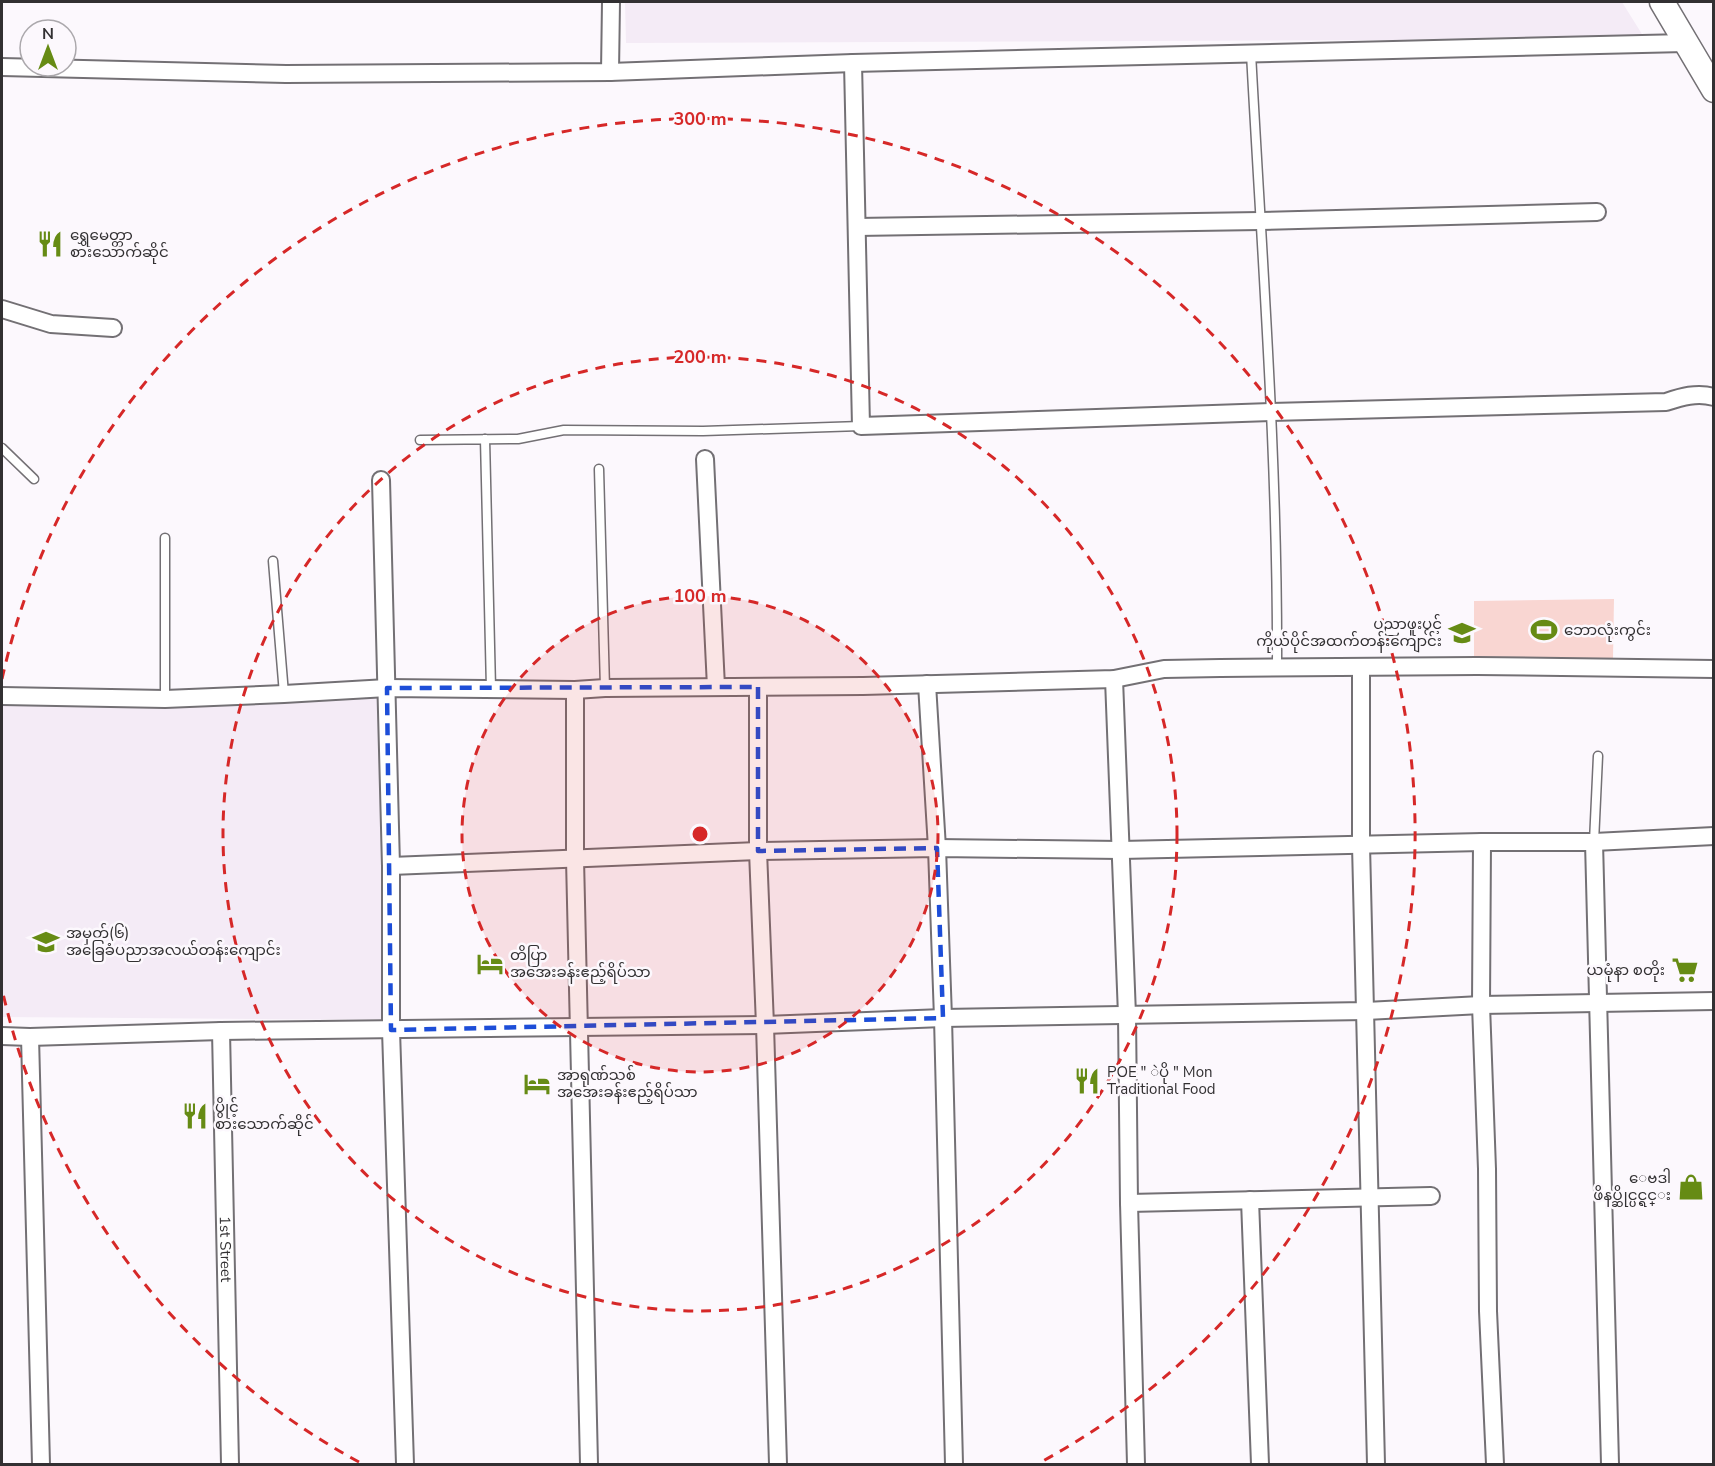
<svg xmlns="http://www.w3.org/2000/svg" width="1715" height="1466" font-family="'Nunito Sans','Noto Sans Myanmar',sans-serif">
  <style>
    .built { fill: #f4ebf6 }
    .green { fill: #f9d6d2 }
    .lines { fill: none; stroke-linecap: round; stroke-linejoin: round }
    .lane-casing { stroke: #737074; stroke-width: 11 }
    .street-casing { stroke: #737074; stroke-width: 20 }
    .secondary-casing { stroke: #737074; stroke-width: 27 }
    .lane { stroke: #fff; stroke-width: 8 }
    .street { stroke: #fff; stroke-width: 16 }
    .secondary { stroke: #fff; stroke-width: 24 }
    .marked { fill: none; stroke: #1d4ed8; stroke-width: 4.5; stroke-dasharray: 12 8; stroke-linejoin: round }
    .ring { fill: none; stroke: #d62828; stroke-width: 3; stroke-dasharray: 10 8 }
    .labels { text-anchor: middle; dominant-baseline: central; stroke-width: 5; stroke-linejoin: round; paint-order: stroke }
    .poi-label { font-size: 15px; fill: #323032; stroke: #fcf8fd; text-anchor: start }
    .street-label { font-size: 15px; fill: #323032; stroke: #fcf8fd }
    .centre { fill: #d62828; stroke: #fcf8fd; stroke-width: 3 }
    .ring-label { font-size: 18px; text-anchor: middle; font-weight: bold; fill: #d62828; stroke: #fcf8fd; stroke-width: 5; stroke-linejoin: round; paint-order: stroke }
  </style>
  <rect width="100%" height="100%" fill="#fcf8fd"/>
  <path class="built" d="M625,2H1622L1645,39L626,43Z
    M383,697L395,1020L2,1017V701Z"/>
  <path class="green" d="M1614,599L1613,658L1474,661V601Z"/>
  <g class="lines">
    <g class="lane-casing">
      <path id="lane" d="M1251,53C1262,258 1278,463 1277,668
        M485,439L491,688
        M420,440L518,439L564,430L703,431L861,426
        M2,448L34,479
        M599,469L605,688
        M165,538V699
        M273,561L284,694
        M1594,842L1598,756"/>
    </g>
    <g class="street-casing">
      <g id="street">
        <path d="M853,63L861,426L1271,412L1666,402C1681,397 1697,392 1714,397"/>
        <path d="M2,67L286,74L610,72L853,63L1685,43"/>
        <path d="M610,72L611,2"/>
        <path d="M857,227L1260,221L1597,212"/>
        <path d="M2,309L51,324L113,328"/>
        <path d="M705,459L716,687"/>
        <path d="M381,480L391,866V1030L405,1464"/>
        <path d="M1361,668V845L1376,1464"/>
        <path d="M1114,679L1127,1015L1129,1203L1136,1464"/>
        <path d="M927,684L937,848L943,1018L954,1464"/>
        <path d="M758,687V851L765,1025L778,1464"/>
        <path d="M575,690V859L589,1464"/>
        <path d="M2,696L165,699L284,694L387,688L575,690L605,688L863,686L1114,679L1164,669L1220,668L1477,666L1714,669"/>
        <path d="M1482,842L1481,1005L1487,1169L1488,1311L1495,1464"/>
        <path d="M1594,842L1610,1464"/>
        <path d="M391,866L758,851L937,848L1121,850L1482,842H1594L1714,836"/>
        <path id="s1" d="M221,1031L230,1464"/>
        <path d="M2,1036L30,1037L221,1031L765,1025L943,1018L1366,1011L1481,1005L1714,1001"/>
        <path d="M30,1037L41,1464"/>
        <path d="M1250,1200L1260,1464"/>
        <path d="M1129,1203L1431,1196"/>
      </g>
    </g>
    <g class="secondary-casing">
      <path id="secondary" d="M1662,2L1714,90"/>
    </g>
    <use href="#lane" class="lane"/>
    <use href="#street" class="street"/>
    <use href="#secondary" class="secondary"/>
  </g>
  <path class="marked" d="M758,687V851L937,848L943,1018L391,1030L387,688Z"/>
  <circle cx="700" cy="834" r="238" fill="#d62828" fill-opacity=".12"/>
  <g class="ring">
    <circle cx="700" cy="834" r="238"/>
    <circle cx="700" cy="834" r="477"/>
    <path d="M359 1462A715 715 0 0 1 2 989M2 679A715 715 0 1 1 1041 1462"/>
  </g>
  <defs>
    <g id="restaurant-bare" transform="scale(2.07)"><path d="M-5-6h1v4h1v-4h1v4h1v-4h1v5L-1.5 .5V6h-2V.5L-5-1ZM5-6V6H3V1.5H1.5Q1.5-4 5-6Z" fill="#668b14" stroke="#fcf8fd" stroke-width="2.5" paint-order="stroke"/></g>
    <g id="stadium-bare" transform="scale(2.07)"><path d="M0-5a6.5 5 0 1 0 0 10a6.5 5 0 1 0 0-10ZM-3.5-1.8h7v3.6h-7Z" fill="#668b14" stroke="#fcf8fd" stroke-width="2.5" paint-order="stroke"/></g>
    <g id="school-bare" transform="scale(2.07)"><path d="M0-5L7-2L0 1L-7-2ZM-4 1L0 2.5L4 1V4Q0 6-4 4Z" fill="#668b14" stroke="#fcf8fd" stroke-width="2.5" paint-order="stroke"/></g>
    <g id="hotel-bare" transform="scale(2.07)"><path d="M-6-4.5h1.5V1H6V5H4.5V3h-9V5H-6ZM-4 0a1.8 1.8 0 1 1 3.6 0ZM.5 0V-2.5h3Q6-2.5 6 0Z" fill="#668b14" stroke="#fcf8fd" stroke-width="2.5" paint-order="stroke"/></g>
    <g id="supermarket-bare" transform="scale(2.07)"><path d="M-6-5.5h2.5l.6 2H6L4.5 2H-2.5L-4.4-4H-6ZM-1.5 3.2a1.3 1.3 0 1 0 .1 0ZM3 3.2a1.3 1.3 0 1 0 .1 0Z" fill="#668b14" stroke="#fcf8fd" stroke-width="2.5" paint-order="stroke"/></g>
    <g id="shop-bare" transform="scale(2.07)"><path d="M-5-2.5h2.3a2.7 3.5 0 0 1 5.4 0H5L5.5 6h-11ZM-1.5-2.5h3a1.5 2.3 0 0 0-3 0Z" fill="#668b14" stroke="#fcf8fd" stroke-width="2.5" paint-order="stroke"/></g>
  </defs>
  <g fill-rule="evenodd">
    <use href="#restaurant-bare" x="50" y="244"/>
    <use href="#stadium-bare" x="1544" y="630"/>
    <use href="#school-bare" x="1462" y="633"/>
    <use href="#school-bare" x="46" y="942"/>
    <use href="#hotel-bare" x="490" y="964"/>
    <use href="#supermarket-bare" x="1685" y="970"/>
    <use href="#restaurant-bare" x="1087" y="1081"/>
    <use href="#hotel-bare" x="537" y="1084"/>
    <use href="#restaurant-bare" x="195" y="1116"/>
    <use href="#shop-bare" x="1691" y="1187"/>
  </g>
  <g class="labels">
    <g class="poi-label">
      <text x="70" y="235">ရွှေမေတ္တာ<tspan x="70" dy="17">စားသောက်ဆိုင်</tspan></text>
      <text x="1442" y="624" text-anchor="end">ပညာဖူးပွင့်<tspan x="1442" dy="17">ကိုယ်ပိုင်အထက်တန်းကျောင်း</tspan></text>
      <text x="1564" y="630">ဘောလုံးကွင်း</text>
      <text x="66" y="933">အမှတ်(၆)<tspan x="66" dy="17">အခြေခံပညာအလယ်တန်းကျောင်း</tspan></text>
      <text x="510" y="955">တိပြာ<tspan x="510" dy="17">အအေးခန်းဧည့်ရိပ်သာ</tspan></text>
      <text x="1665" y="970" text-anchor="end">ယမုံနာ စတိုး</text>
      <text x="1107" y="1072">POE " ဲပို " Mon<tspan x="1107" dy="17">Traditional Food</tspan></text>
      <text x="557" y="1075">အာရုဏ်သစ်<tspan x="557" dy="17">အအေးခန်းဧည့်ရိပ်သာ</tspan></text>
      <text x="215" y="1107">ပွိုင့်<tspan x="215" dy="17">စားသောက်ဆိုင်</tspan></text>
      <text x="1671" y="1178" text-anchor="end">ေဗဒါ<tspan x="1671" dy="17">ဖိနပ္ဆိုင္ပင္ရင္း</tspan></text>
    </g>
    <g class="street-label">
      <text stroke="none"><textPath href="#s1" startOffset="218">1st Street</textPath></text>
    </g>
  </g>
  <circle cx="700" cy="834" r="9" class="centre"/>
  <g class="ring-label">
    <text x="700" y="125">300 m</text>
    <text x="700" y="363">200 m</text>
    <text x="700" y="602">100 m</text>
  </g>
  <rect width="1715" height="1466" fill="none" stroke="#323032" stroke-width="6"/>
  <g transform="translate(48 48)"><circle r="28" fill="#fcf8fd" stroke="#aba8ac" stroke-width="1.5"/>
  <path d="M0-4.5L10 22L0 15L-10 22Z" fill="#668b14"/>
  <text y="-9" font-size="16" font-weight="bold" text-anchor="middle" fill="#323032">N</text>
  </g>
</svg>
